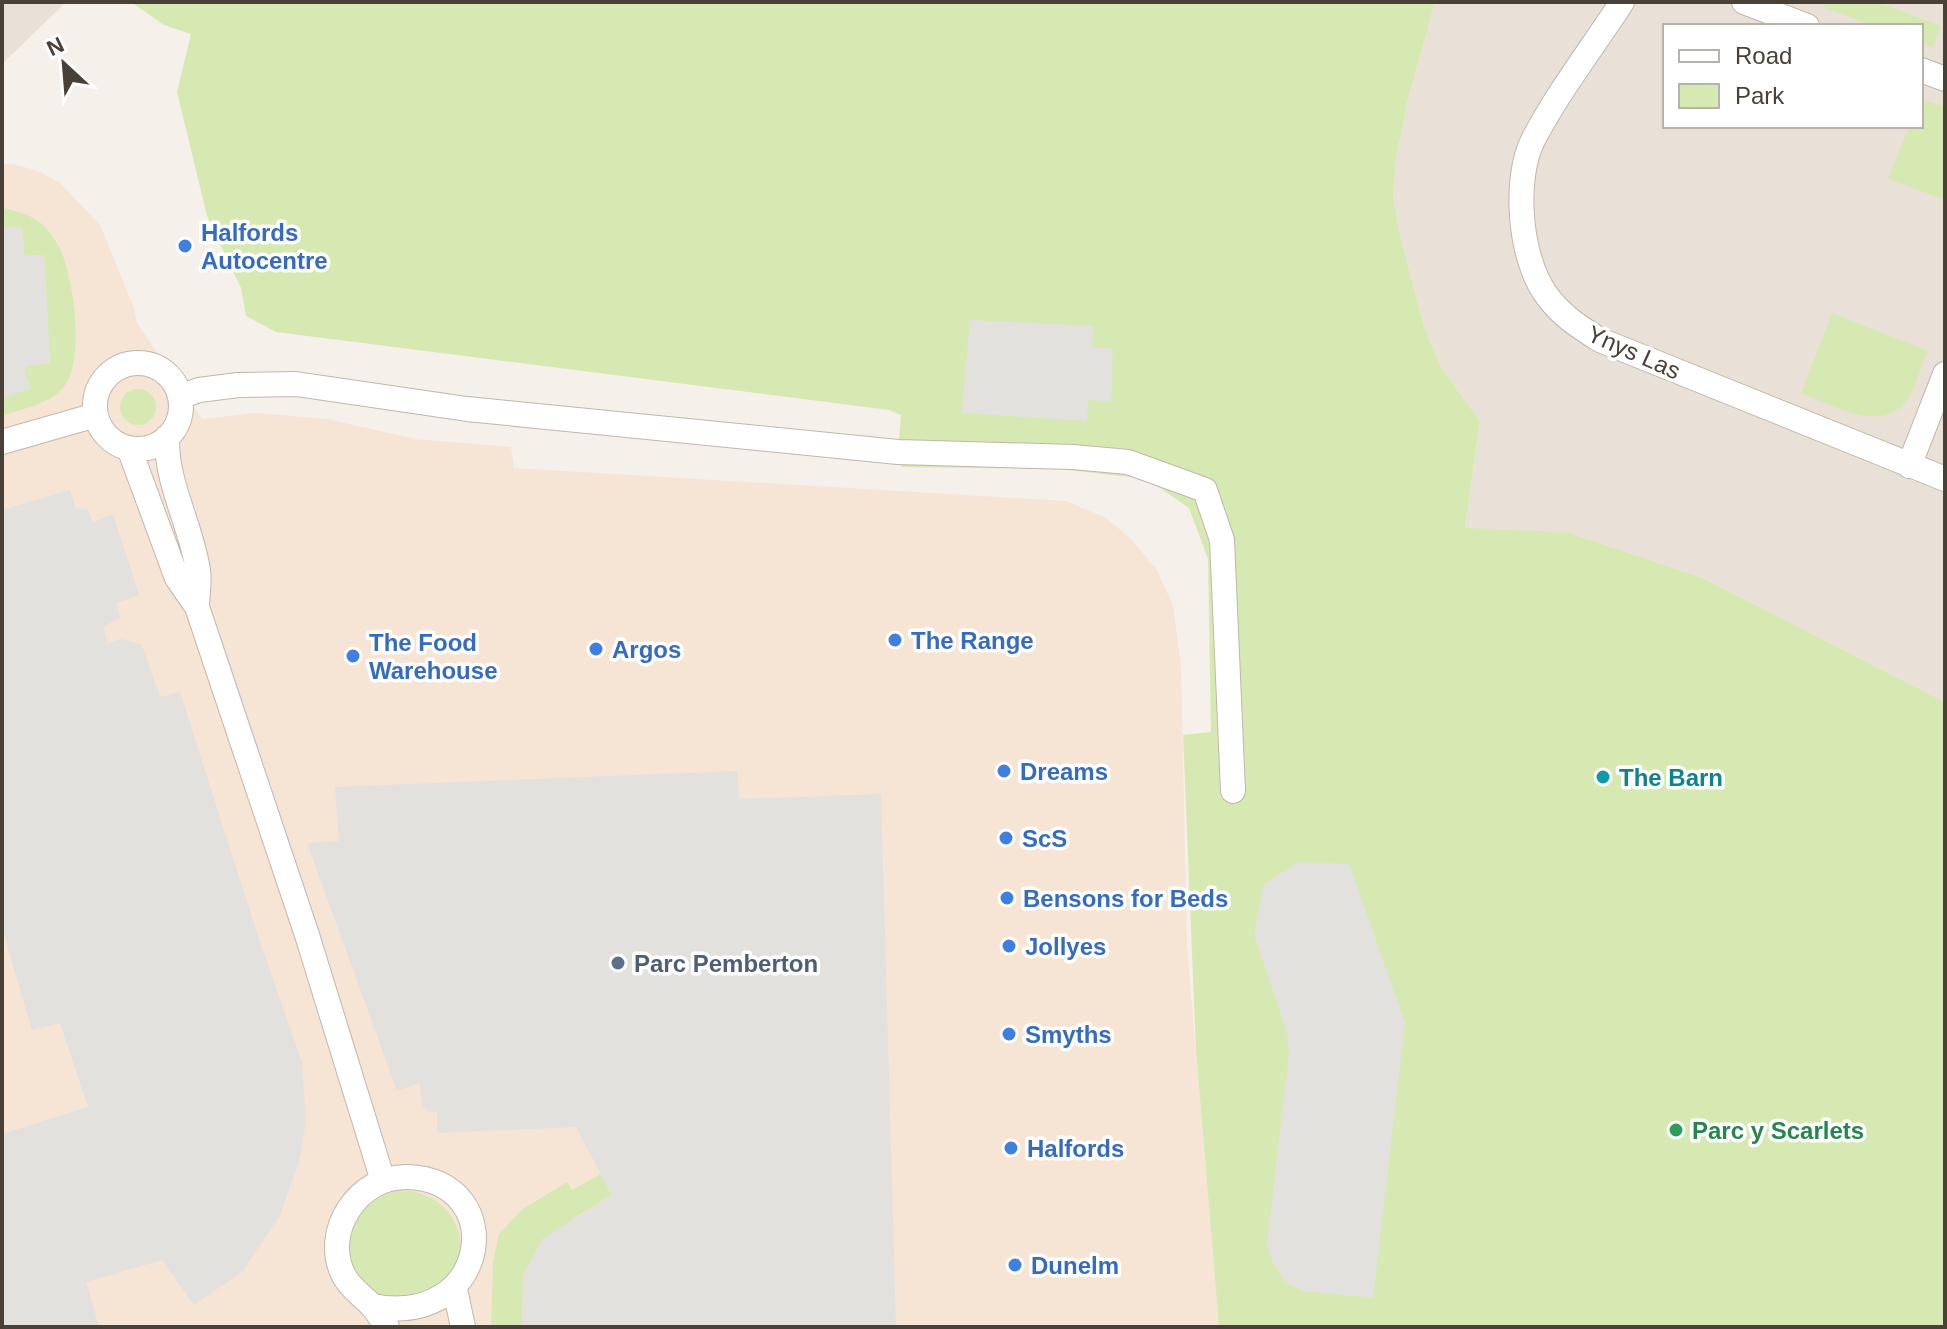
<svg xmlns="http://www.w3.org/2000/svg" width="1947" height="1329" font-family="Helvetica,sans-serif">
  <style>
    .residential { fill: #e9e1d8; fill-rule: evenodd }
    .commercial { fill: #f6e4d5 }
    .green { fill: #d7e9b3 }
    .parking { fill: #e3e1de }
    .lines { fill: none; stroke-linecap: round; stroke-linejoin: round }
    .street-casing { stroke: #c0b7ac; stroke-width: 26 }
    .street { stroke: #fff; stroke-width: 24 }
    .shop-dot { fill: #3f7fe0; stroke: #fff; stroke-width: 3 }
    .culture-dot { fill: #0f9aa8; stroke: #fff; stroke-width: 3 }
    .service-dot { fill: #5c6f8a; stroke: #fff; stroke-width: 3 }
    .leisure-dot { fill: #2e9e5b; stroke: #fff; stroke-width: 3 }
    .labels { text-anchor: middle; dominant-baseline: central; stroke-width: 7; stroke-linejoin: round; paint-order: stroke }
    .shop-label { font-size: 24px; font-weight: bold; fill: #366cbe; stroke: #fff; text-anchor: start }
    .street-label { font-size: 24px; fill: #494038; stroke: #fff }
    .culture-label { font-size: 24px; font-weight: bold; fill: #0d838f; stroke: #fff; text-anchor: start }
    .service-label { font-size: 24px; font-weight: bold; fill: #4e5e75; stroke: #fff; text-anchor: start }
    .leisure-label { font-size: 24px; font-weight: bold; fill: #27864d; stroke: #fff; text-anchor: start }
  </style>
  <rect width="100%" height="100%" fill="#f5f0ea"/>
  <path class="residential" d="M2,2H66L2,64Z
    M1435,2H1945V702L1703,578L1567,532L1465,529L1480,421L1442,369L1424,327L1399,230L1393,197L1396,160L1408,100ZM1665,26H1921V126H1665Z"/>
  <path class="commercial" d="M2,164H12L35,170L59,182L100,225L134,308L137,323L202,419L257,413L328,419L415,439L511,447L514,468L1066,501L1104,517L1128,536L1157,570L1173,606L1181,666L1187,946L1219,1327H2Z"/>
  <path class="green" d="M131,2H1435L1408,100L1396,160L1393,197L1399,230L1424,327L1442,369L1480,421L1465,528L1567,532L1703,578L1945,702V1327H1219L1196,1051L1183,735L1211,732L1208,559L1189,508L1147,479L1059,469L902,467L898,452L901,415L889,410L276,332L246,316L241,288L207,216L177,92L191,34L164,25Z
    M1825,2H1878L1941,26L1933,48L1921,43V26H1874L1823,7Z
    M1921,99L1945,107V200L1888,179L1909,126H1921Z
    M4,208C19,212 32,215 43,225C51,233 60,246 63,256C74,286 85,362 63,388C50,404 21,409 2,416V398L30,388L24,370L28,365L50,363L44,255L24,256L22,227H2V209Z
    M1832,313L1928,351C1920,368 1915,394 1901,407C1875,431 1828,403 1801,393Z
    M120 407a18 18 0 1 1 36 0a18 18 0 1 1-36 0Z
    M601,1174L612,1195L574,1218L523,1275L522,1327H491L493,1262L499,1234L523,1209L567,1182L572,1190Z
    M399,1190C435,1191 464,1215 460,1254C459,1262 456,1272 451,1277C444,1285 434,1291 427,1298L376,1295C369,1288 359,1281 354,1272C332,1235 363,1198 399,1190Z"/>
  <path class="parking" d="M2,227H22L24,256L44,255L50,364L28,365L24,370L31,388L2,398Z
    M970,320L1093,326L1092,347L1113,349L1111,402L1088,400L1087,421L962,413Z
    M70,490L76,509L87,508L93,522L113,514L139,595L116,603L120,618L103,627L108,643L122,639L142,645L160,697L180,692L258,936L302,1062L306,1122L299,1162L280,1215L242,1272L194,1305L162,1260L86,1282L99,1327H2V1134L88,1107L60,1023L32,1030L2,928V510Z
    M737,771L739,799L881,794L896,1327H522L523,1276L542,1239L612,1195L576,1127L437,1133V1112L427,1111L422,1105L420,1083L397,1091L307,843L339,841L335,787Z
    M1299,862L1349,864L1405,1023L1373,1298L1303,1291L1284,1281L1273,1263L1267,1245L1289,1053L1287,1032L1254,935L1264,884Z"/>
  <g class="lines">
    <g class="street-casing">
      <path id="street" d="M1622,2C1593,47 1558,92 1533,140C1513,180 1520,257 1545,293C1559,314 1579,327 1600,340L1945,479
        M1744,2L1807,26
        M1921,70L1945,79
        M95 406a43 43 0 1 1 86 0a43 43 0 1 1-86 0Z
        M180,397L199,390L238,385L296,384L467,409L898,452L1073,457L1128,462L1205,490L1222,540L1233,791
        M167,437C166,484 191,525 198,570C200,582 197,596 197,607
        M2,442L96,415
        M129,448L177,578L197,607L307,935L383,1181
        M1909,466L1945,374
        M456,1294L463,1327
        M372,1306C491,1329 510,1180 407,1177C358,1176 321,1232 344,1276C352,1290 363,1296 373,1307C378,1313 383,1321 387,1327"/>
    </g>
    <use href="#street" class="street"/>
  </g>
  <g class="shop-dot">
    <circle cx="185" cy="246" r="8"/>
    <circle cx="895" cy="640" r="8"/>
    <circle cx="596" cy="649" r="8"/>
    <circle cx="353" cy="656" r="8"/>
    <circle cx="1004" cy="771" r="8"/>
    <circle cx="1006" cy="838" r="8"/>
    <circle cx="1007" cy="898" r="8"/>
    <circle cx="1009" cy="946" r="8"/>
    <circle cx="1009" cy="1034" r="8"/>
    <circle cx="1011" cy="1148" r="8"/>
    <circle cx="1015" cy="1265" r="8"/>
  </g>
  <circle class="culture-dot" cx="1603" cy="777" r="8"/>
  <circle class="service-dot" cx="618" cy="963" r="8"/>
  <circle class="leisure-dot" cx="1676" cy="1130" r="8"/>
  <g class="labels">
    <g class="shop-label">
      <text x="201" y="232">Halfords<tspan x="201" dy="28">Autocentre</tspan></text>
      <text x="911" y="640">The Range</text>
      <text x="369" y="642">The Food<tspan x="369" dy="28">Warehouse</tspan></text>
      <text x="612" y="649">Argos</text>
      <text x="1020" y="771">Dreams</text>
      <text x="1022" y="838">ScS</text>
      <text x="1023" y="898">Bensons for Beds</text>
      <text x="1025" y="946">Jollyes</text>
      <text x="1025" y="1034">Smyths</text>
      <text x="1027" y="1148">Halfords</text>
      <text x="1031" y="1265">Dunelm</text>
    </g>
    <g class="street-label">
      <text transform="translate(1634 352) rotate(24)">Ynys Las</text>
    </g>
    <g class="culture-label">
      <text x="1619" y="777">The Barn</text>
    </g>
    <g class="service-label">
      <text x="634" y="963">Parc Pemberton</text>
    </g>
    <g class="leisure-label">
      <text x="1692" y="1130">Parc y Scarlets</text>
    </g>
  </g>
  <rect width="1947" height="1329" fill="none" stroke="#494038" stroke-width="8"/>
  <rect x="1663" y="24" width="260" height="104" fill="#ffffff" stroke="#b6b3af" stroke-width="2"/>
  <rect x="1679" y="50" width="40" height="12" fill="#ffffff" stroke="#b6b3af" stroke-width="2"/>
  <text x="1735" y="64" font-size="24" fill="#494038">Road</text>
  <rect x="1679" y="84" width="40" height="24" fill="#d7e9b3" stroke="#b6b3af" stroke-width="2"/>
  <text x="1735" y="104" font-size="24" fill="#494038">Park</text>
  <g transform="translate(64 64) rotate(334)" stroke="#ffffff" stroke-width="6" paint-order="stroke">
  <path d="M0-6L14 30L0 20L-14 30Z" fill="#494038"/>
  <text y="-12" font-size="22" font-weight="bold" text-anchor="middle" fill="#494038">N</text>
  </g>
</svg>
